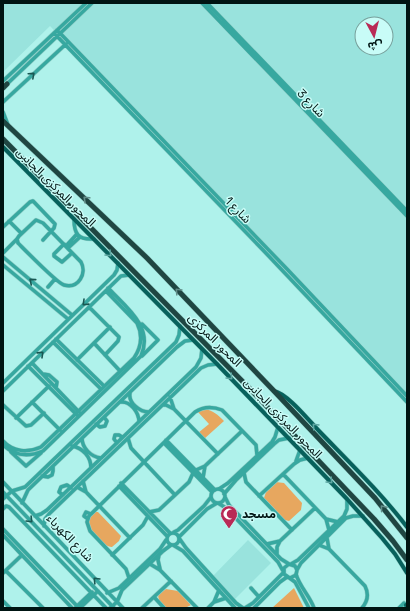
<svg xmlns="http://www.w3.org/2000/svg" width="410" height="611" font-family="'Space Grotesk','Noto Sans Arabic',sans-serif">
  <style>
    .built { fill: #99e3dd; fill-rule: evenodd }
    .green { fill: #e7a75f }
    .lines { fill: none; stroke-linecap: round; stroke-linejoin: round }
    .minor-casing { stroke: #93cfc8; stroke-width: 4.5 }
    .major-casing { stroke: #93cfc8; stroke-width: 5 }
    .highway-casing { stroke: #93cfc8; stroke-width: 6 }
    .minor { stroke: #37a8a0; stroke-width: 3.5 }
    .major { stroke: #07615c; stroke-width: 4 }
    .highway { stroke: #1f4642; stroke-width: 5 }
    .oneway { stroke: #195752 }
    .oneway2 { stroke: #638f8a }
    .oneway3 { stroke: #5ea7a2 }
    .labels { text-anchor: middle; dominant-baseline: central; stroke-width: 3; stroke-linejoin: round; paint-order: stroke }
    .street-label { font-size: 12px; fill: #001513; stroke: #c8fcf7 }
    .poi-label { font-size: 12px; font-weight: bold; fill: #001513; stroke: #c8fcf7; text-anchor: start }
  </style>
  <rect width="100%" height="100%" fill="#aff2eb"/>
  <path class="built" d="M3,3H407V398L50,26L3,72ZM362,24H386V48H362Z
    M248,540L271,563L235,599L213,576Z"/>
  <path class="green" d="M204,409C213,410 218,415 224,421L204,439L198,433L209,424L197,411Z
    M276,482L284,483L302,503L301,510L289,521L285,520L264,498L266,492Z
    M95,512H98L121,536L119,541L112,547C106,548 88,530 88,523C88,518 92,515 95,512Z
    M294,588L304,608H272Z
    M166,589L178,591L191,605L185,608H164L159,601L158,595Z"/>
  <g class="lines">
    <g class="minor-casing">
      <path id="minor" d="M202,3L407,216
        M207,3L407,211
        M57,30L287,269L407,396
        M54,33L263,250L407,402
        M3,81L86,3
        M7,84L92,3
        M3,102L66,44
        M3,112L8,125
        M74,219C74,234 78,240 94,239
        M36,220L43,223L81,262C87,273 79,289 64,285C57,283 26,251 18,243L17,239L19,236Z
        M9,221L21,233
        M3,227L30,202L33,201L55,224L54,228L43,240
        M64,244L54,254V256L62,262L72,253
        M66,246L77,234
        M68,248L80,237
        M3,253L17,239
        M3,257L72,315
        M3,265L68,319
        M48,287L55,279
        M89,307L119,337L118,341L105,355
        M56,339L104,386
        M53,342L101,389
        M94,343L120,371
        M142,356L158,340L142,324
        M77,360L110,327
        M32,363L79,412
        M28,366L77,415
        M43,374L49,375L57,382L56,388
        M3,383L114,275L117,270L118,263
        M3,391L121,276L129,275
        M130,393C128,403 140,412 149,412
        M170,397L174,409
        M32,402L60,430
        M121,402C130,401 139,412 139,422
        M3,405L26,426L31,425L44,413
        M163,405H166L174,409L218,454
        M16,418L49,386
        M96,424L100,427L105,426L107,421L104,417
        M82,438C82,448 91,457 101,458
        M128,438L131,448L175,495
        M166,440L215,490
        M3,441C13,452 28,453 41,447L134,358C142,346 143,335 137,323L106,291
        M117,443L114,439L115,435H119L122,437
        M164,443L212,492
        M3,445C15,456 29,457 43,451L141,356C154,327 126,307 108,288
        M72,446C83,448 91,457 91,468
        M11,452L26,466L41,453
        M296,461L300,450
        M196,470L205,466L242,431
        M244,473L246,482L292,530
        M283,474L326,519L329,530
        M42,476L48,477L52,475L53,471V466
        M203,478L205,466
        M83,481L86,492
        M3,482L123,608
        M121,483L170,533
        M119,486L167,536
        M77,487L86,492L130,538
        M211 496a7 7 0 1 1 14 0a7 7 0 1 1-14 0Z
        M219,489L228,483L272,442L275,437L278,427
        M3,492L114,608
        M224,494L236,480L274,444L279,440L289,438
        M63,495L59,492L61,487L67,485L71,488
        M259,496L294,464L300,460L308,458
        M225,497L229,505L281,559L289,564
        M3,499L12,491L25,487L176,342L179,335L180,326
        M22,503L28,490L177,347L185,341L193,340
        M218,503L226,508L278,562L283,571
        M3,509L6,506L9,507L106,608
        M149,512L159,510L189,482L193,473
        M35,516L41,514L47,510L196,367L201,358L202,349
        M88,519L84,516L86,512L91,514
        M326,519L338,522
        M44,526L45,519L49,514L201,368L208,365L217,364
        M3,529L77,606
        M174,532L178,530L204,506L211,497
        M167 539a6 6 0 1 1 12 0a6 6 0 1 1-12 0Z
        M3,535L72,608
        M179,537L207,509L217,503
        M179,538L186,548L236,603L243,608
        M327,538L329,549
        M267,544L280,541
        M173,545L183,551L235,608
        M319,545L329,549L365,586C369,594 368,601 362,608
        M277,554V547L280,541L315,508
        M112,555L143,525L148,516
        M159,555L158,560L160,569
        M150,564L160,570L197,608
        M291,564L298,560L344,516L347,509V499
        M297,570L301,563L346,518L353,516H363
        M6,571L43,608
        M3,573L22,555
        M296,574C299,586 310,596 314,608
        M129,578L126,569L90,531L87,522L89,516L195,412C204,406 212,406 222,410L256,445L257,455
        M290,578L296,575L297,570L295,566L289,564L284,568V574L295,582L309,608
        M251,588L259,597
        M107,593L119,588L160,549L166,540
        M154,597L164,608
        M3,601L10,608
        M214,602L226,598
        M76,607L92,592
        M80,608L98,591
        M110,608L117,602L122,590L163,551L171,545
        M142,608L171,581
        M208,608L214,602L219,590
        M245,608L253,603L283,573
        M254,608L280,582L287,577
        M399,608L404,603L406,605L405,608"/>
    </g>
    <g class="major-casing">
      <path id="major" d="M3,147L217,364L347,499L382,538L395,554L407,573
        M274,391C288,394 309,421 320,432C350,463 381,493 407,527
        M406,605H407"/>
    </g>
    <g class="highway-casing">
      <path id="highway" d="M3,88L7,84
        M3,121L147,258L274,391L375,498L407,538
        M3,139L254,393L374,519L393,541L407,560"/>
    </g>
    <use href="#minor" class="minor"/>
    <use href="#major" class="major"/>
    <use href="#highway" class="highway"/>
  </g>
  <defs><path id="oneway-chevron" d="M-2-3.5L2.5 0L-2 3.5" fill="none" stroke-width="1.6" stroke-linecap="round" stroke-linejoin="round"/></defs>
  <g class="oneway">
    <use href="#oneway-chevron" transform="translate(32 75) rotate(-42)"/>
    <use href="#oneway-chevron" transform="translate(32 281) rotate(-140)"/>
    <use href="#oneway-chevron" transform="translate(85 303) rotate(136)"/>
    <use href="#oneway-chevron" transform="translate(41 354) rotate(-44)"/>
    <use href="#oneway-chevron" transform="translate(30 520) rotate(46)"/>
    <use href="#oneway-chevron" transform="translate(96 580) rotate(-134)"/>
  </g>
  <g class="oneway2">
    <use href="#oneway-chevron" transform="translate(86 199) rotate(-137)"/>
    <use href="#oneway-chevron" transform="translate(178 291) rotate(-134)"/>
    <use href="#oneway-chevron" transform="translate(383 508) rotate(-130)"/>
  </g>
  <g class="oneway3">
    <use href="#oneway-chevron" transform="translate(109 254) rotate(45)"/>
    <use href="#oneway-chevron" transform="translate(230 377) rotate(46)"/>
    <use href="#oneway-chevron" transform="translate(315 426) rotate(-134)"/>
    <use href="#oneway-chevron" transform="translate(330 481) rotate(46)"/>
  </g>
  <defs>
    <g id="mosque-pin" transform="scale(0.9)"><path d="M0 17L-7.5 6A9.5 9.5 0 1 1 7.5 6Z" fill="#b92a56" stroke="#c8fcf7"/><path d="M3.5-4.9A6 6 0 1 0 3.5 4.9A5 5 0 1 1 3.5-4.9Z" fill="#fff"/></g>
  </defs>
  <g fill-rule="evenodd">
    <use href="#mosque-pin" x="229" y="514"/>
  </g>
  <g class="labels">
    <g class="street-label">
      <text transform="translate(311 103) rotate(46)">شارع 3</text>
      <text transform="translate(56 187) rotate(45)">المحور المركزى الجانبى</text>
      <text transform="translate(238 210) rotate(46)">شارع 1</text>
      <text transform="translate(215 340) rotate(45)">المحور المركزى</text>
      <text transform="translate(283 418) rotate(46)">المحور المركزى الجانبى</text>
      <text transform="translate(70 538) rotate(46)">شارع الكهرباء</text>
    </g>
    <g class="poi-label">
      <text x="242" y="514">مسجد</text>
    </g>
  </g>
  <rect width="410" height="611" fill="none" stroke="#001513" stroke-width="8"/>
  <g transform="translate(374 36) rotate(173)"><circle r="19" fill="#c8fcf7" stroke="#78a09c"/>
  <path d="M0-3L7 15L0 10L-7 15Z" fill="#b92a56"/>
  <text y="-6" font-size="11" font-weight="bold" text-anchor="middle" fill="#001513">ش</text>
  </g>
</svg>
